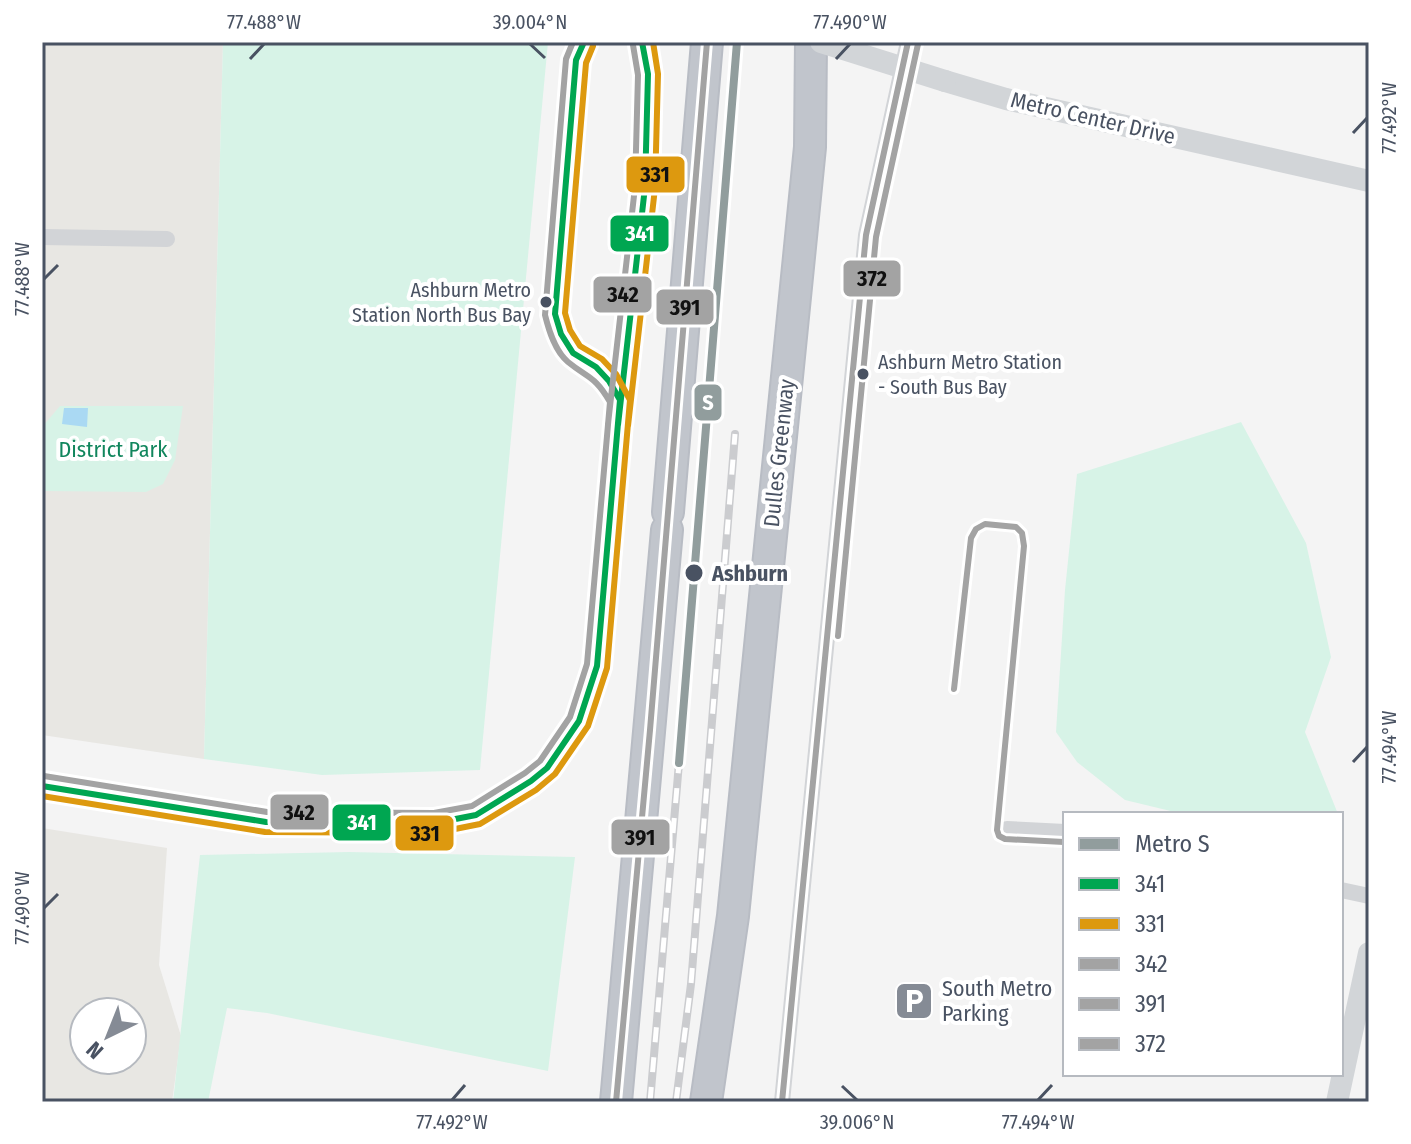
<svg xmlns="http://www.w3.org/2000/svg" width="1411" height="1144" font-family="'Fira Sans Condensed',sans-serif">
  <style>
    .commercial { fill: #e8e7e3; fill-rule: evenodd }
    .green { fill: #d7f3e7 }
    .water { fill: #aad9f3 }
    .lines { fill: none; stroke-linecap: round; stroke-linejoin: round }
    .highway-casing { stroke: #b8bcc4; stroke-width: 34 }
    .street { stroke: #d2d4d7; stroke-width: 16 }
    .secondary { stroke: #d2d5d8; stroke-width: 22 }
    .highway { stroke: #c1c5cc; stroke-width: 30 }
    .rail-casing { stroke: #cbcccf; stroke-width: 8 }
    .rail { stroke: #fff; stroke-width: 5; stroke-dasharray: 15; stroke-linecap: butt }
    .secondary-bridge { stroke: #d2d5d8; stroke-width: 22 }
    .bus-1-casing { stroke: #fff; stroke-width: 12 }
    .bus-2-casing { stroke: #fff; stroke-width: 12 }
    .bus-3-casing { stroke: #fff; stroke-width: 12 }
    .bus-4-casing { stroke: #fff; stroke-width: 12 }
    .bus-5-casing { stroke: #fff; stroke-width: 12 }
    .bus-1 { stroke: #00a651; stroke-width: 6 }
    .bus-2 { stroke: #dd990f; stroke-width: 6 }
    .bus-3 { stroke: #a3a3a3; stroke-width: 6 }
    .bus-4 { stroke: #a3a3a3; stroke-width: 6 }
    .bus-5 { stroke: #a3a3a3; stroke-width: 6 }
    .metro-1-casing { stroke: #fff; stroke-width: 14 }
    .metro-1 { stroke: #919d9d; stroke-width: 8 }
    .ticks { fill: none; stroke: #495262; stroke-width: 3 }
    .bus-dot { fill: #495262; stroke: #fff; stroke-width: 3 }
    .labels { text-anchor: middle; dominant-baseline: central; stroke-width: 8; stroke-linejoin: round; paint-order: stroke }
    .bus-label { font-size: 20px; fill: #495262; stroke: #fff; text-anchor: end }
    .street-label { font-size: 22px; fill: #495262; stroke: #fff }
    .park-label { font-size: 22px; fill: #11865d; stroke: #fff }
    .stop-label { font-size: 22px; font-weight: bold; fill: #495262; stroke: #fff; text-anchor: start }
    .poi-label { font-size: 22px; fill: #495262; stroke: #fff; text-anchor: start }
    .line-badge { stroke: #fff; stroke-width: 3 }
    .badge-label { font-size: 22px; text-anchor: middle; font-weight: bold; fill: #fff }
    .pale-badge-label { font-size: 22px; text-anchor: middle; font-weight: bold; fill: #111 }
    .neatline { fill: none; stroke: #495262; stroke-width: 3 }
    .ticks-label { font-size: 20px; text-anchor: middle; fill: #495262 }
  </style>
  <rect width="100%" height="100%" fill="#f4f4f4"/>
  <path class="commercial" d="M42,42H223L204,759L42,735Z
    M42,828L167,848L159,965L181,1036L172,1102H42ZM84,1012H132V1060H84Z"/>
  <path class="green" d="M223,42H548L480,770L322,775L204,759Z
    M60,406H183L175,460L163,484L146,492L42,491V427Z
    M1241,422L1306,543L1331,657L1305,732L1338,814H1183L1125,800L1077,762L1056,732L1065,590L1077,474Z
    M349,852L575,857L548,1071L267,1013L227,1008L208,1102H173L200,855Z"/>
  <path class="water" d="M64,408H88L87,427L62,424Z"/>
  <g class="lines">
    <g class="highway-casing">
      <path id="highway" d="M668,512L707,42
        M616,1102L667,530
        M706,1102L733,916L810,147L811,42"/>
    </g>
    <path class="street" d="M42,237L167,239
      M42,786L266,822L435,823L476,815
      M1007,829L1065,832
      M1341,890L1369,896
      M782,1102L866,235L908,42"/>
    <path class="secondary" d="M945,81L1006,99L1369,181
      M1337,1102L1369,953"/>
    <use href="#highway" class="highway"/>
    <g class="rail-casing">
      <path id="rail" d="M650,1102L679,763
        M676,1102L691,984L735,434"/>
    </g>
    <use href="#rail" class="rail"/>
    <path class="secondary-bridge" d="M821,42L945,81"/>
    <g class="bus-1-casing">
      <path id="bus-1" d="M618,425L645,187L648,74L642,42
        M42,786L266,822L435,823L476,815L531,781L547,768L579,721L597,666L620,400L609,381L596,367L573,353L561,334L555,314L576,60L584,42"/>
    </g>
    <g class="bus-2-casing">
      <path id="bus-2" d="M628,426L655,188L658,74L653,42
        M42,796L265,832L435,833L480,824L536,790L555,774L588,726L607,668L630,400L616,374L602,359L580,346L570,330L565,313L586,63L593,46"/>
    </g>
    <g class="bus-3-casing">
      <path id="bus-3" d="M608,424L635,187L638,75L633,45
        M44,776L267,812L434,813L472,806L525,773L540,761L570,717L587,664L610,402C595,376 589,379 568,362C555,351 549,331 545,315L566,59L573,42"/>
    </g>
    <g class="bus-4-casing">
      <path id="bus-4" d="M616,1102L650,730L707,42
        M782,1102L866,235L908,42"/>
    </g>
    <g class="bus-5-casing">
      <path id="bus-5" d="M838,636L876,237L918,44
        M954,689L971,538L976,529L985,524L1016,527L1022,533L1024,546L997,830L999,836L1005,839L1064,842"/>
    </g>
    <use href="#bus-1" class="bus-1"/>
    <use href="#bus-2" class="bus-2"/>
    <use href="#bus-3" class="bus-3"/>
    <use href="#bus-4" class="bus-4"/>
    <use href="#bus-5" class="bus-5"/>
    <g class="metro-1-casing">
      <path id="metro-1" d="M679,763L737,42"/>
    </g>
    <use href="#metro-1" class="metro-1"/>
  </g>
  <path class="ticks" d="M530,44L545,58M250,59L264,44M836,59L850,44M1353,133L1367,118M44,279L58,265M1353,762L1367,747M44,908L58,894M842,1086L857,1100M452,1100L465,1085M1038,1100L1052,1085"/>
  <defs>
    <g id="parking-square" transform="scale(2)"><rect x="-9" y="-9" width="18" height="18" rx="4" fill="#858b95" stroke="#fff"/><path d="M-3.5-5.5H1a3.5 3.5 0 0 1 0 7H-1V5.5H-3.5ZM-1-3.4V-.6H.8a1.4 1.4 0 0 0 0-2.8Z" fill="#fff"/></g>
  </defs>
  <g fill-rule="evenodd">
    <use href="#parking-square" x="914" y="1001"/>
  </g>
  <g class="bus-dot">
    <circle cx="546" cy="302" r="7"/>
    <circle cx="863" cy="374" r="7"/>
    <circle cx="694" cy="573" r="10"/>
  </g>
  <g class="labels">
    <g class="bus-label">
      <text x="531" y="290">Ashburn Metro<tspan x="531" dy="25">Station North Bus Bay</tspan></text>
      <text x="878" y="362" text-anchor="start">Ashburn Metro Station<tspan x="878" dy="25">- South Bus Bay</tspan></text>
    </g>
    <g class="street-label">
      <text transform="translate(1093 118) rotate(13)">Metro Center Drive</text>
      <text transform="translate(779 453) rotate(-84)">Dulles Greenway</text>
    </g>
    <g class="park-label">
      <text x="113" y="449">District Park</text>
    </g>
    <g class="stop-label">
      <text x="712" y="573">Ashburn</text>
    </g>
    <g class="poi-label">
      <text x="942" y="988">South Metro<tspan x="942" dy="25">Parking</tspan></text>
    </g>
  </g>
  <g class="line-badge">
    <rect x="625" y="155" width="61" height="39" rx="8" fill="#dd990f"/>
    <rect x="609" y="214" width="61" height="39" rx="8" fill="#00a651"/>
    <rect x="842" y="259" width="60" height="39" rx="8" fill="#a3a3a3"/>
    <rect x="592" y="275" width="61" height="39" rx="8" fill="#a3a3a3"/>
    <rect x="655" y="288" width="60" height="38" rx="8" fill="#a3a3a3"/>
    <rect x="693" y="383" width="30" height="39" rx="8" fill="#919d9d"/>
    <rect x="269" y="793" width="61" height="38" rx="8" fill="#a3a3a3"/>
    <rect x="331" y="803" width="61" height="39" rx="8" fill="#00a651"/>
    <rect x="394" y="814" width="61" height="38" rx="8" fill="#dd990f"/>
    <rect x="610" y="818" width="61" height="38" rx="8" fill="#a3a3a3"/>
  </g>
  <g class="badge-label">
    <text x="640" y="241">341</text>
    <text x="708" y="410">S</text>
    <text x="362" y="830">341</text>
  </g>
  <g class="pale-badge-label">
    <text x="655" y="182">331</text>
    <text x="872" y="286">372</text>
    <text x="623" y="302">342</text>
    <text x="685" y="315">391</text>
    <text x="299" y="820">342</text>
    <text x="425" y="841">331</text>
    <text x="640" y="845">391</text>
  </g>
  <rect width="1411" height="1144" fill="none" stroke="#ffffff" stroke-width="88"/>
  <rect x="1063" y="812" width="280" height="264" fill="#ffffff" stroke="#b6bac0" stroke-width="2"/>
  <rect x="1079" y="838" width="40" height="12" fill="#919d9d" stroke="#b6bac0" stroke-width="2"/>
  <text x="1135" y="852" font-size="24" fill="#495262">Metro S</text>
  <rect x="1079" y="878" width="40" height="12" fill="#00a651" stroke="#b6bac0" stroke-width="2"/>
  <text x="1135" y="892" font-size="24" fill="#495262">341</text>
  <rect x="1079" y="918" width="40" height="12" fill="#dd990f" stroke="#b6bac0" stroke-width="2"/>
  <text x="1135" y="932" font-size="24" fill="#495262">331</text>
  <rect x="1079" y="958" width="40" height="12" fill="#a3a3a3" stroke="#b6bac0" stroke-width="2"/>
  <text x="1135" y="972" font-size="24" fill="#495262">342</text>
  <rect x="1079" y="998" width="40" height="12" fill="#a3a3a3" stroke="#b6bac0" stroke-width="2"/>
  <text x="1135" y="1012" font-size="24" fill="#495262">391</text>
  <rect x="1079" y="1038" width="40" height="12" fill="#a3a3a3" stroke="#b6bac0" stroke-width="2"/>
  <text x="1135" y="1052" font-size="24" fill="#495262">372</text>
  <g transform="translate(108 1036) rotate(223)"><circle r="38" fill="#ffffff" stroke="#b6bac0" stroke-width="2"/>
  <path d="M0-6L14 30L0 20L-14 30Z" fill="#858b95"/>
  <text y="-12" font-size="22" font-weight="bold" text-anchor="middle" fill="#495262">N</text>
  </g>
  <rect x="44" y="44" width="1323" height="1056" class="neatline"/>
  <g class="ticks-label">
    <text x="264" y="29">77.488°W</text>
    <text x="530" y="29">39.004°N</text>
    <text x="850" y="29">77.490°W</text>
    <text transform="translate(1389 118) rotate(-90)" y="7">77.492°W</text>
    <text transform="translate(22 279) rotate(-90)" y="7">77.488°W</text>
    <text transform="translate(1389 747) rotate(-90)" y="7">77.494°W</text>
    <text transform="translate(22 908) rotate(-90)" y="7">77.490°W</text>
    <text x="452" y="1129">77.492°W</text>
    <text x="857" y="1129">39.006°N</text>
    <text x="1038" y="1129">77.494°W</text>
  </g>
</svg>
